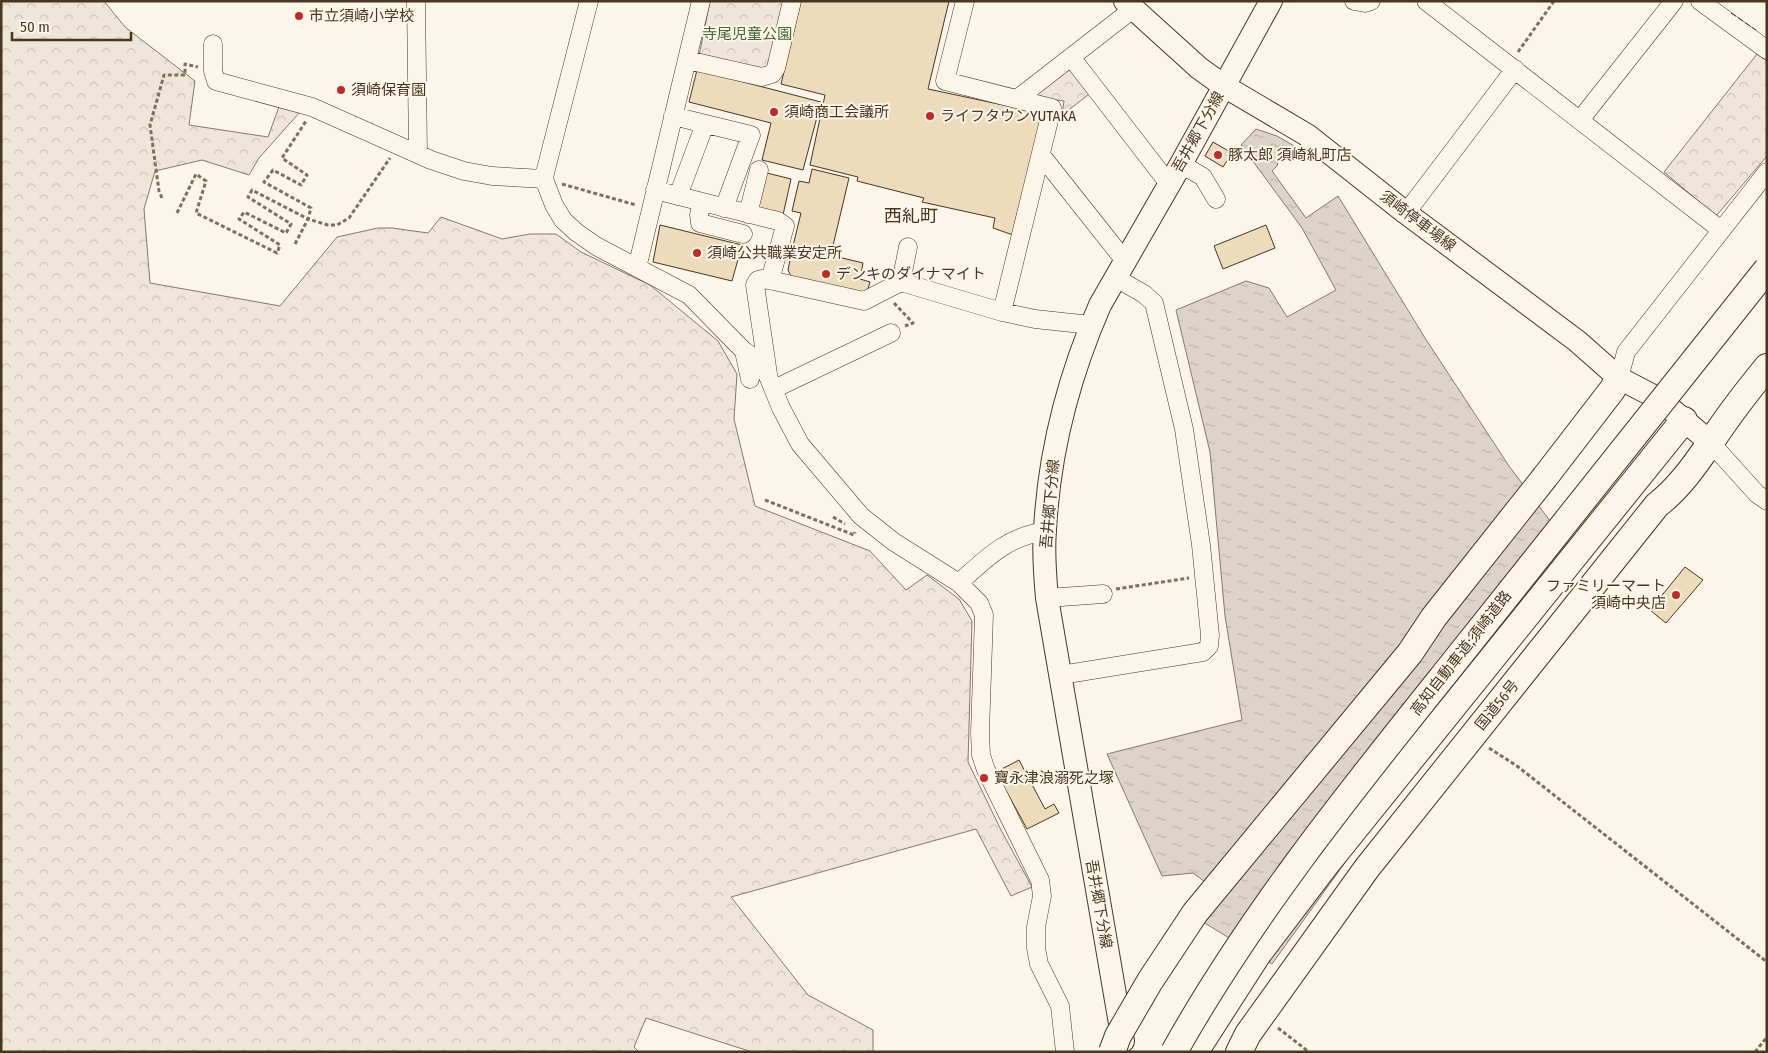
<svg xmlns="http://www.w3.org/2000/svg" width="1768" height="1053" font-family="'Fira Sans Condensed','Noto Sans JP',sans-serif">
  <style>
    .forest { fill: url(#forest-crowns); stroke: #887966 }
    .water { fill: url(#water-ripples); stroke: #887966 }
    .building { fill: #ecdcbc; stroke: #4a3520 }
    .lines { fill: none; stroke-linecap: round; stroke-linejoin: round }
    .minor-casing { stroke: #4a3520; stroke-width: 19 }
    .major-casing { stroke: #4a3520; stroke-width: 24 }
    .highway-casing { stroke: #4a3520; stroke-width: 28 }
    .path { stroke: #7f6f5c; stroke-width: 3; stroke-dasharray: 4 2.5; stroke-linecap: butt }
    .minor { stroke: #fbf6e9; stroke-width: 18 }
    .major { stroke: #fbf6e9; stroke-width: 22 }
    .highway { stroke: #fbf6e9; stroke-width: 26 }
    .highway-bridge-casing { stroke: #4a3520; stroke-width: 28; stroke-linecap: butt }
    .highway-bridge { stroke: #fbf6e9; stroke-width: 26 }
    .fence { stroke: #4a3520; stroke-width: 1; stroke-dasharray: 6 2.5; stroke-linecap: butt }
    .poi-dot { fill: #c62828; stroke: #fbf6e9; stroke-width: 2 }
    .labels { text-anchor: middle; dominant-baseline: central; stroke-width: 4; stroke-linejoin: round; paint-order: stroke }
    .poi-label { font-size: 15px; fill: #4a3520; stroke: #fbf6e9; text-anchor: start }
    .park-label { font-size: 15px; fill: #436837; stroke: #fbf6e9 }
    .street-label { font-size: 15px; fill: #4a3520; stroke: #fbf6e9 }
    .quarter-label { font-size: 18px; fill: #4a3520; stroke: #fbf6e9 }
  </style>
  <defs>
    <pattern id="forest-crowns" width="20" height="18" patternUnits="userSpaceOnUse" patternTransform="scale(1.25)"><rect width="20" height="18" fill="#ede6d9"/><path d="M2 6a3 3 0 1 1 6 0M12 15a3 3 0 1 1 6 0" fill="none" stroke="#cdc6ba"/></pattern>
    <pattern id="water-ripples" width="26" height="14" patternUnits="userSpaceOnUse" patternTransform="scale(1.25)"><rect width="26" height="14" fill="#dcd4c6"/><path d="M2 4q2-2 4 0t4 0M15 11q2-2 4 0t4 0" fill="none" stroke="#beb7aa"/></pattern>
  </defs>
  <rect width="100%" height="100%" fill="#fbf6e9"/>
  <path class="forest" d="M1,1H104L125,27L195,81L189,125L268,137L280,104L299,113L259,158L249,175L202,160L155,171L144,209L150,283L280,306L337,237L378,228H392L428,233L441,217L502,239L530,234H556L581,252L650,285L718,341L737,374L734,419L755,506L870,551L906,590L927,575L959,599L972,621L968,762L1001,830L1032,887L1011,896L976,829L731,897L808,995L873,1030V1052H752L646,1018L634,1047L639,1052H1Z
    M710,1H788L774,62L760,71L699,56Z
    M1757,54L1767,61V156L1716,216L1664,172Z
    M1071,66L1092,92L1062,115L1064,101L1031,96Z"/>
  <path class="water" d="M1256,129L1277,136L1303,151L1296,156L1287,153L1280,154L1277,166L1272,171L1306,218L1338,196L1425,338L1509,466L1571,549L1272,964L1203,922L1204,881L1193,873L1162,876L1107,754L1242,720L1225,616L1210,452L1176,310L1246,281L1269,288L1287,317L1336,290L1302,228L1241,145Z"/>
  <path class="building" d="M801,1H949L928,89L1036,112L1043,120L1013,235L993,228L995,218L922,202L924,198L857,181L858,177L810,165L825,95L781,84Z
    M697,70L821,102L803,170L762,160L771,123L689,102Z
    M1213,142L1232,153L1223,167L1205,156Z
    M812,169L849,178L831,254L793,246L801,213L792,211L799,181L809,183Z
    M763,172L791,179L783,215L755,209Z
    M660,225L742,245L732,281L653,262Z
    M1266,225L1275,248L1223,269L1214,246Z
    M793,246L863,263L860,279L870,282L866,296L792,278L788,270Z
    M1685,567L1703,580L1666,623L1650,610Z
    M1019,760L1045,809L1054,804L1059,813L1027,829L996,772Z"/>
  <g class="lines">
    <g class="minor-casing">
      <path id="minor" d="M416,1L418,153
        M589,1L545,173L544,179L554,205L563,220L576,232L596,246L689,295L744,351L757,360L768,376L781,408L800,444L861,516L894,542L959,583L979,603L984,615L980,733L981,755L986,770L1040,880L1042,896L1036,927V948L1039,964L1060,1006L1065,1052
        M965,1L945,81L1052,108L1002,312
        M1354,1L1365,3L1371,1
        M1426,1L1721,230
        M1700,1L1767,50
        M213,44V71L216,81L312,107L431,160L464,171L492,176L544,179
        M1071,57L1169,184
        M687,60L762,77L772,74L776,68L792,1
        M1017,99L1133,9
        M673,116L751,135L724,208
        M1580,120L1674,1
        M1041,155L1125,261
        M1181,164L1203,177L1216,199
        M655,190L778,221L785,226L772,273L774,281L864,301L901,282L1002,312L1035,319L1091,325
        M678,196L705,124
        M702,202L699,215L700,223L743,234
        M1406,213L1515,69
        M748,214L759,170
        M637,268L701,1
        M901,282L908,247
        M744,351L750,379
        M768,374L755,285L758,280L762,279L774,281
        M1619,378L1626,352L1767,172
        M774,389L891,333
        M1711,443L1757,494L1767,501
        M959,583C984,560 1009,535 1044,532
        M1047,598L1103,594
        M1061,675L1203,652L1209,646L1210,635L1201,545L1184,429L1154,303L1144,294L1116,278"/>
    </g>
    <g class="major-casing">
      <path id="major" d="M1125,1L1199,68L1224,86L1307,135L1406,213L1577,341L1619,378L1659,399L1711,443
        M1123,1041L1047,598C1045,576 1043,552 1045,530C1049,453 1069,376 1100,305L1181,164L1271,1"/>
    </g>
    <g class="highway-casing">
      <path id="highway" d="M1545,477L1612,390L1619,378
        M1195,1052L1258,954L1328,862L1684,420
        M1239,1052L1248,1034L1367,868L1657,505C1687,482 1707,446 1729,416C1741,399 1754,383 1767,367"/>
    </g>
    <path class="path" d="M1518,52L1554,1
      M562,184L636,205
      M162,198L159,191L150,125L164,75H185V64L198,67
      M177,213L196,174L206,181L196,213L277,253L280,245L239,219L244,212L286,233L291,224L248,197L252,190L308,219L311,208L264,182L273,170L301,185L307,175L282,158L306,121
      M295,244L308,219L328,225H337L349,218L390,158
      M894,303L913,323L905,326
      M765,500L854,535L855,532
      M833,517L845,524
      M1116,589L1189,578
      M1489,748L1517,766L1767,962
      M1278,1028L1309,1052
      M1755,1052L1767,1037"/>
    <use href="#minor" class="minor"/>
    <use href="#major" class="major"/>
    <use href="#highway" class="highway"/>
    <g class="highway-bridge-casing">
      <path id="highway-bridge" d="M1112,1052L1118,1036L1150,981L1195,913L1410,653L1434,617L1545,477
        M1174,1052C1250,916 1350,792 1447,671C1553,537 1660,403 1767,269"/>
    </g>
    <use href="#highway-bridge" class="highway-bridge"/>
    <path class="fence" d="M1731,13L1756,30"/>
  </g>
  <g class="poi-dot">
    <circle cx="299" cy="16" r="5"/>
    <circle cx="341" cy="90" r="5"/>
    <circle cx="774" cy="112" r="5"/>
    <circle cx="930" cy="116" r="5"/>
    <circle cx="1218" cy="155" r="5"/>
    <circle cx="697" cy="253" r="5"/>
    <circle cx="826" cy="274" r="5"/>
    <circle cx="1676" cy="595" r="5"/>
    <circle cx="984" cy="778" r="5"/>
  </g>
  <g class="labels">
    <g class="poi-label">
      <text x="309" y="16">市立須崎小学校</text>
      <text x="351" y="90">須崎保育園</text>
      <text x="784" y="112">須崎商工会議所</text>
      <text x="940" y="116">ライフタウンYUTAKA</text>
      <text x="1228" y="155">豚太郎 須崎糺町店</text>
      <text x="707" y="253">須崎公共職業安定所</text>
      <text x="836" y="274">デンキのダイナマイト</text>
      <text x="1666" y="586" text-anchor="end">ファミリーマート<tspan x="1666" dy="17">須崎中央店</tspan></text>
      <text x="994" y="778">寶永津浪溺死之塚</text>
    </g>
    <g class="park-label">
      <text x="747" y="34">寺尾児童公園</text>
    </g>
    <g class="street-label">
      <text transform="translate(1198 132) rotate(-61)">吾井郷下分線</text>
      <text transform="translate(1418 221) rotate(37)">須崎停車場線</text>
      <text transform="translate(1050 504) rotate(-85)">吾井郷下分線</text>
      <text transform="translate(1461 653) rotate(-52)">高知自動車道;須崎道路</text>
      <text transform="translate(1497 705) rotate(-51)">国道56号</text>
      <text transform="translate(1099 904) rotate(80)">吾井郷下分線</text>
    </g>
    <g class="quarter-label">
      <text x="911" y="216">西糺町</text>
    </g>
  </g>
  <rect width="1768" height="1053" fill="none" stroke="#4a3520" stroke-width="5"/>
  <path d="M12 32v8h119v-8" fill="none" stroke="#4a3520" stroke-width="2.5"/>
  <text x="20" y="32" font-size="15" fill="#4a3520" stroke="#fbf6e9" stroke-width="4" paint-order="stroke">50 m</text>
</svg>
